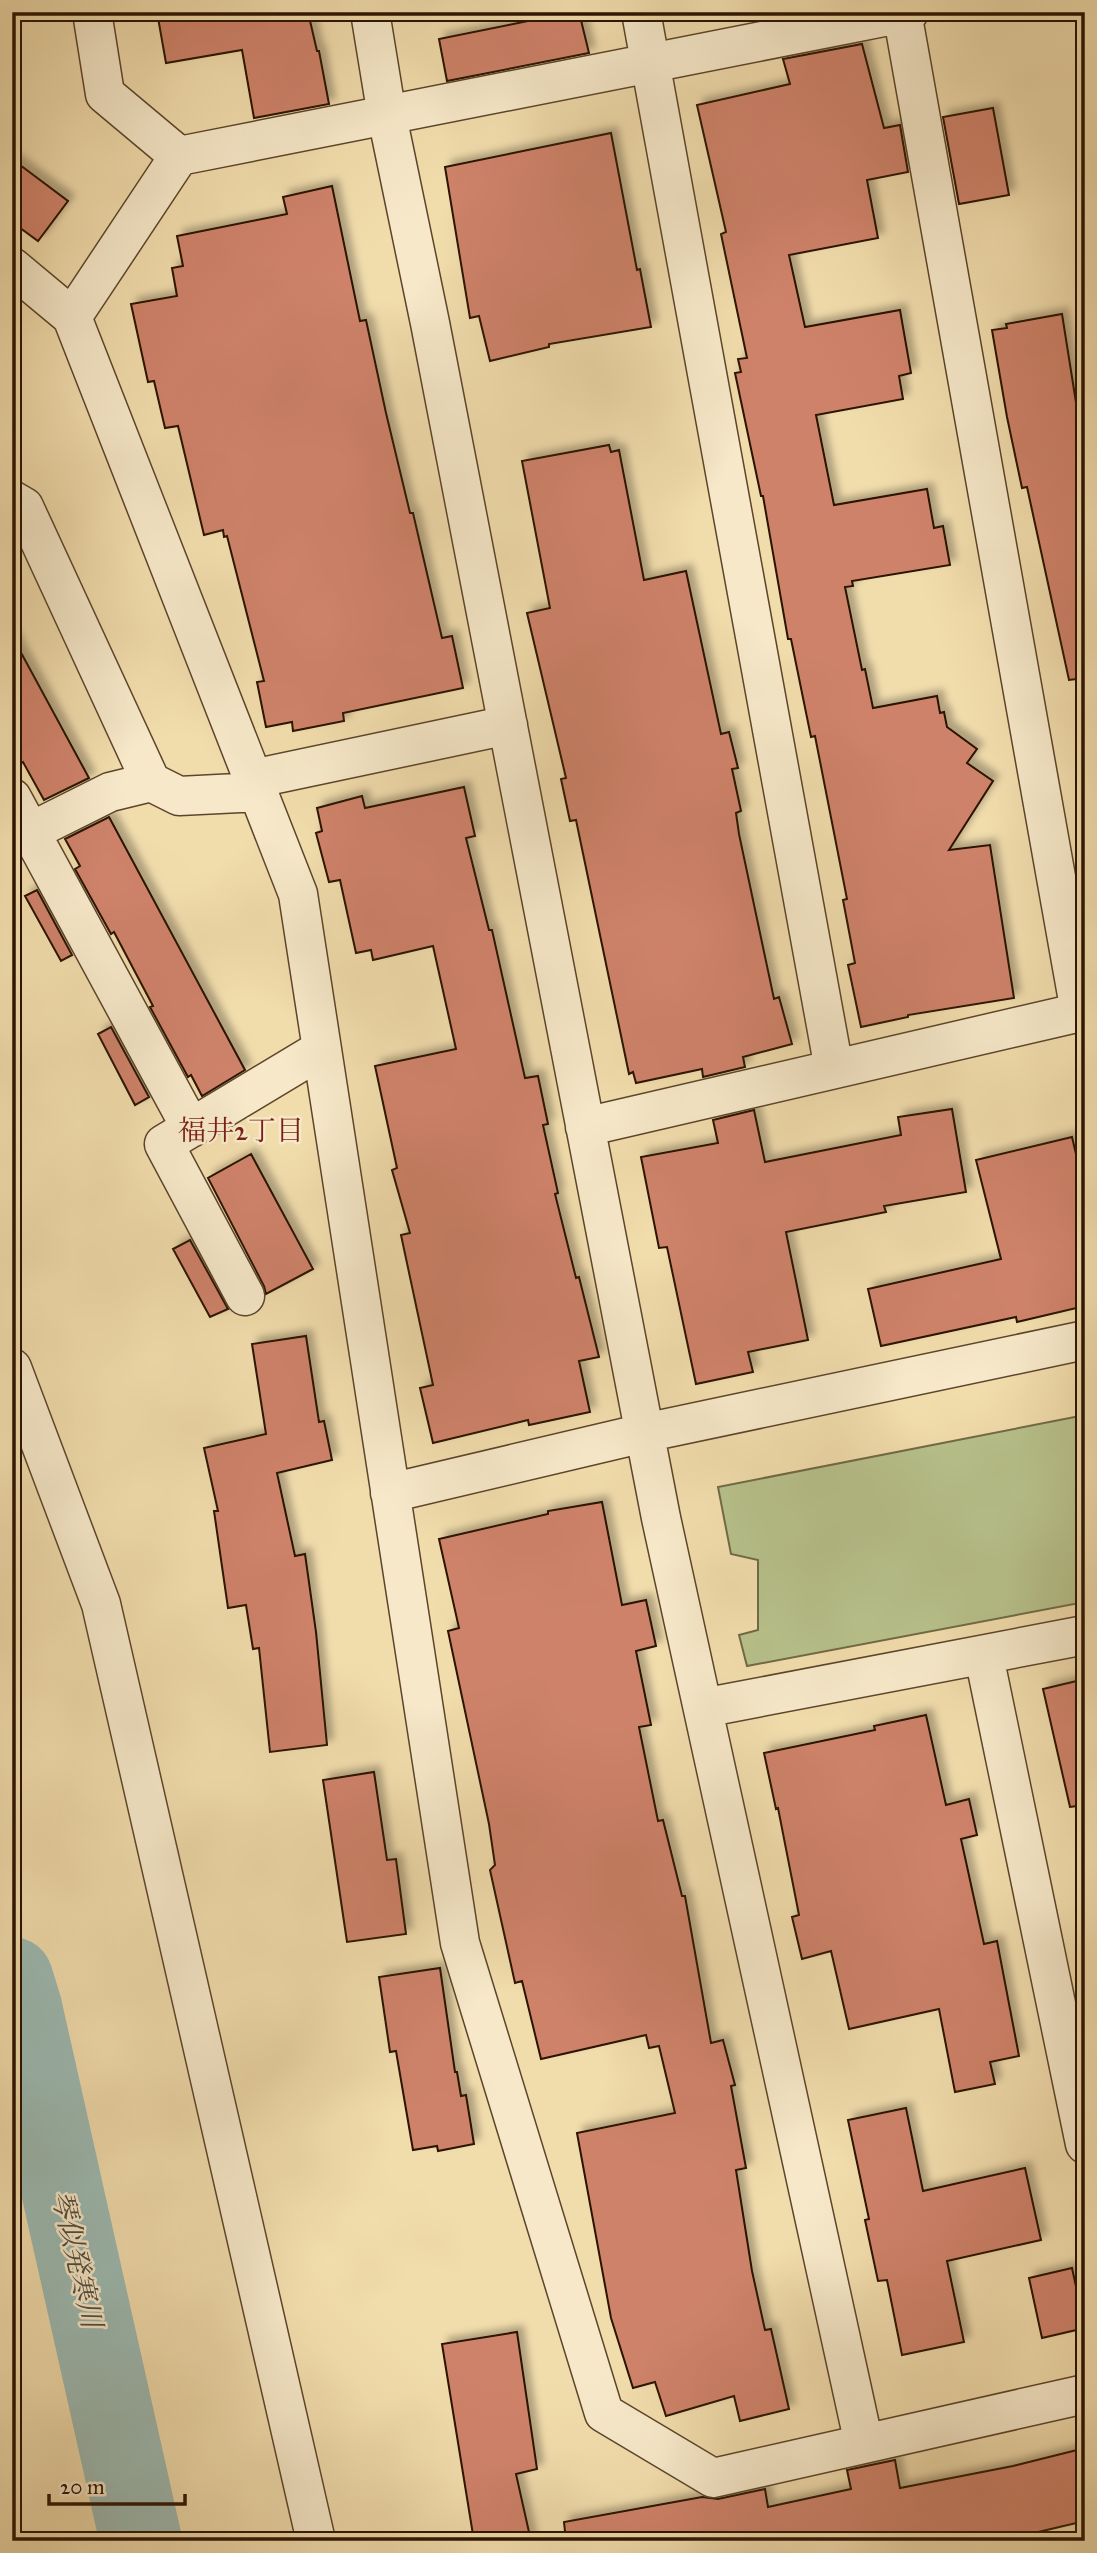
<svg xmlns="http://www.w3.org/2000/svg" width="1097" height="2553" font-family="'IM FELL Great Primer','Noto Serif JP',serif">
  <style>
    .green { fill: #b7c18b; stroke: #716a46; stroke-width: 2 }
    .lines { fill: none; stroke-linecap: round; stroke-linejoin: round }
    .river { stroke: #9cbab2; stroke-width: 82 }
    .building { fill: #ce826a; stroke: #2b1300; stroke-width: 2; filter: url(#shadow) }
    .minor-casing { stroke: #5c452b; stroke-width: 41 }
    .minor { stroke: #f6e8c9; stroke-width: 38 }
    .labels { text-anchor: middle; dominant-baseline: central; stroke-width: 5; stroke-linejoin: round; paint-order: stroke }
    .neighbourhood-label { font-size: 28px; fill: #7a1f14; stroke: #f6e8c9 }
    .water-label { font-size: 28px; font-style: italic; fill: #534d3e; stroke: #f6e8c9 }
  </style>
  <defs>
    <filter id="shadow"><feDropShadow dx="6" dy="-6" stdDeviation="3.5" flood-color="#0004"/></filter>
  </defs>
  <rect width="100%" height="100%" fill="#f1dcac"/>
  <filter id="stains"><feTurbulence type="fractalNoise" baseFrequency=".00286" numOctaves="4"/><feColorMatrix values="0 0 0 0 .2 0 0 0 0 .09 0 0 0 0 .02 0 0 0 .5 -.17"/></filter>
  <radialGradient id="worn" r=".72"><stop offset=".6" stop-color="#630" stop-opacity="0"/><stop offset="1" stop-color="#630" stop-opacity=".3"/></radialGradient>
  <path class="green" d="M1085,1415V1602L747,1666L739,1635L758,1630V1560L731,1554L718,1487Z"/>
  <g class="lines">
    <path class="river" d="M12,1978L21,2007L141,2541"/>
  </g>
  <path class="building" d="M157,12H308L317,51H319L329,104L254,118L242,50L166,63Z
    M531,12H579L589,53L447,81L439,39L533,20Z
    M862,44L884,128L900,125L908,172L867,180L878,238L789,255L805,327L900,310L911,373L899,376L903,399L816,415L834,505L927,489L934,528L943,526L950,565L852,581L853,586L845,587L862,670L865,669L873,708L937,696L940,713L944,712L947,727L977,749L967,763L993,781L949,850L990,845L1014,998L908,1015V1017L861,1027L848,965L855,963L843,900L847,899L815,736L811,737L791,639H788L763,496H761L735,373L741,372L738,359L747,358L721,234L726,232L697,105L790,84L783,59Z
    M993,108L1009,195L959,204L943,117Z
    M611,133L637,270L640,269L651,327L549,344V347L490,361L479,316L470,318L445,167Z
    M12,159L68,201L38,241L12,222Z
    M332,186L360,321L366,320L386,413L410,513H413L442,638L452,636L463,688L343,713L344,721L293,731L292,722L266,727L257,682L264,681L227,536L224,537L223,530L204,535L178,426L165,428L154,381L148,382L131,304L177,296L172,268L183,266L177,236L287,214L283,197Z
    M1062,314L1078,415L1085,414V678L1069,680L1027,487L1022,488L1007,417L992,330L1007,328L1006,324Z
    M609,445L611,452L619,450L644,580L686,571L721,734L729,732L738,768L732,769L741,811L736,813L739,834L774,999L779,997L792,1044L743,1057L745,1067L703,1077L702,1069L636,1083L633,1072L629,1074L576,820L570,821L561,779L566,778L527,613L550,608L522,461Z
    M12,636L89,778L44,800L23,762L12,768Z
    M464,787L475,836L466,838L489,930H492L525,1078L538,1076L548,1124L543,1125L558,1193L555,1194L576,1278L579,1277L599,1357L579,1361L590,1412L529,1425L528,1420L433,1443L420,1388L433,1385L401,1235L410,1233L392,1170L397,1168L375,1066L456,1049L433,946L373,960L371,950L356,953L340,880L329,882L316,833L322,831L317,808L362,796L365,808Z
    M109,817L245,1070L202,1096L191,1075L188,1077L150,1007L153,1006L114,932L111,934L75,869L80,866L65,839Z
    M37,890L72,955L61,961L25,896Z
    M111,1027L149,1097L135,1105L98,1034Z
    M952,1109L966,1192L884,1206L886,1212L786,1232L808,1340L748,1352L753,1372L696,1384L667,1247L659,1248L641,1157L718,1143L713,1120L754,1110L765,1162L901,1135L898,1117Z
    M1072,1137L1085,1192V1306L1017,1322L1016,1317L881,1346L868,1289L1001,1259L976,1160Z
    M251,1154L313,1269L266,1294L264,1286L208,1178Z
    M190,1240L228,1309L210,1317L173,1249Z
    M306,1336L319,1422L324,1421L332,1460L277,1473L295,1556L305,1554L316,1632L327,1745L270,1752L259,1648L253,1649L246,1605L228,1608L214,1511H218L204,1448L266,1434L252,1344Z
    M602,1502L622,1605L646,1600L656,1646L636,1651L651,1725L639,1727L658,1821L663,1820L682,1896H685L711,2043L723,2040L735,2085L731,2086L746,2168L736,2170L752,2271L765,2330L771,2329L789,2409L740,2421L734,2396L666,2416L655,2382L633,2388L611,2318L577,2133L675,2113L659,2046L649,2048L646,2035L541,2059L522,1981L515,1983L490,1870L495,1865L489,1824L448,1631L459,1628L439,1539L548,1514V1511Z
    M1085,1679V1805L1070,1807L1043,1689Z
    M926,1715L946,1805L969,1799L977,1835L961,1839L984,1944L997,1941L1019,2056L990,2062L995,2084L955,2092L939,2009L849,2029L831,1951L802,1959L792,1917L799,1915L778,1808L776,1809L764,1753L875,1730L874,1726Z
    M374,1772L387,1860L396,1859L406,1934L347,1942L323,1780Z
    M440,1968L455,2072H457L461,2096L466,2095L474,2144L438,2151L437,2146L413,2150L396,2051L390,2052L379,1977Z
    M906,2108L923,2191L1025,2168L1041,2240L947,2261L964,2342L902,2355L887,2280L878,2281L865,2220L869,2219L848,2120Z
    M1072,2268L1085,2328L1042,2338L1029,2278Z
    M517,2332L537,2469L516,2474L531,2541H474L442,2344Z
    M1085,2448V2521L1000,2541H566L564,2522L702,2497L718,2499L765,2489L768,2507L851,2489L847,2470L895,2460L900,2488L1013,2466Z"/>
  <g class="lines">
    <g class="minor-casing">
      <path id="minor" d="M92,12L105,94L179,156
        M370,12L387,116L430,323L661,1518L864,2444
        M641,12L834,1069
        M902,12L1080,1012
        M12,267L72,317L298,894L460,1943L604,2413L713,2478L1085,2394
        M72,317L179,156L909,12
        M12,500L24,507L151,782L179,796L258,792
        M253,779L508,725
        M12,798L191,1128
        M30,832L110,792L151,782
        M585,1127L1085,1011
        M245,1296L164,1144L322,1049
        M12,1368L101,1604L316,2541
        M390,1493L644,1433L1085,1340
        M984,1656L1085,2144
        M703,1708L1085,1635"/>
    </g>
    <use href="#minor" class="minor"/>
  </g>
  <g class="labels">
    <g class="neighbourhood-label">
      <text x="241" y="1130">福井2丁目</text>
    </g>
    <g class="water-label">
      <text transform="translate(77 2259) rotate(77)">琴似発寒川</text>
    </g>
  </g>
  <rect width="1097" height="2553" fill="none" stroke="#f1dcac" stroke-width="42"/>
  <rect x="14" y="14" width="1069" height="2525" fill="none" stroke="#2b1300" stroke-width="3.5"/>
  <rect x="21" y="21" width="1055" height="2511" fill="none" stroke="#2b1300" stroke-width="2"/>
  <path d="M49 2494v10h136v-10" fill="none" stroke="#2b1300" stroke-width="3.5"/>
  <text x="60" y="2494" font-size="21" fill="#2b1300" stroke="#f6e8c9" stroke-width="5" paint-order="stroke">20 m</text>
  <rect width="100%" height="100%" filter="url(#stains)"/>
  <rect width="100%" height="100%" fill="url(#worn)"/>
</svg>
